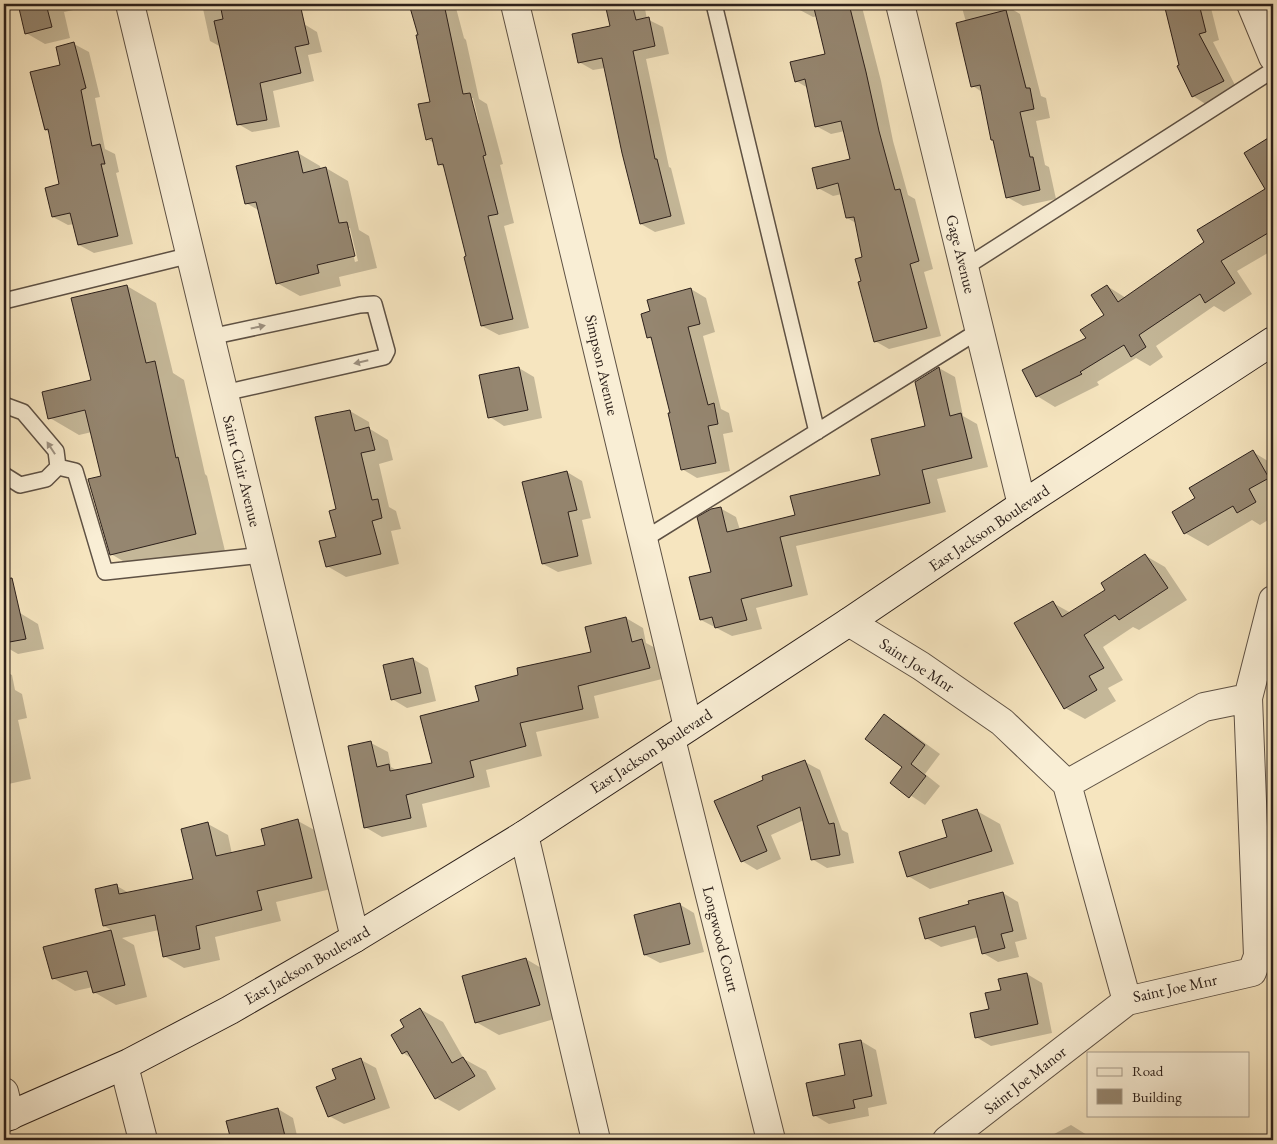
<svg xmlns="http://www.w3.org/2000/svg" width="1277" height="1144" font-family="'EB Garamond',serif">
  <style>
    .shadow { fill: #0003; fill-rule: evenodd }
    .building { fill: #958670; stroke: #2c201b }
    .lines { fill: none; stroke-linecap: round; stroke-linejoin: round }
    .service-casing { stroke: #5e5144; stroke-width: 18 }
    .minor-casing { stroke: #5e5144; stroke-width: 30 }
    .tertiary-casing { stroke: #5e5144; stroke-width: 30 }
    .secondary-casing { stroke: #2c201b; stroke-width: 30 }
    .service { stroke: #f9eed5; stroke-width: 15 }
    .minor { stroke: #f9eed5; stroke-width: 28 }
    .tertiary { stroke: #f9eed5; stroke-width: 28 }
    .secondary { stroke: #f9eed5; stroke-width: 28 }
    .oneway { fill: #9d9181 }
    .labels { text-anchor: middle; dominant-baseline: central; stroke-width: 4; stroke-linejoin: round; paint-order: stroke }
    .street-label { font-size: 16px; fill: #2c201b; stroke: #f9eed5 }
  </style>
  <rect width="100%" height="100%" fill="#f6e5bf"/>
  <filter id="stains"><feTurbulence type="fractalNoise" baseFrequency=".004" numOctaves="4"/><feColorMatrix values="0 0 0 0 .2 0 0 0 0 .09 0 0 0 0 .02 0 0 0 .5 -.17"/></filter>
  <radialGradient id="worn" r=".72"><stop offset=".6" stop-color="#630" stop-opacity="0"/><stop offset="1" stop-color="#630" stop-opacity=".3"/></radialGradient>
  <path class="shadow" d="M19,4H82L83,8L64,12L70,38L45,44L26,33Z
    M202,4H270L276,30L304,24L317,32L322,52L308,55L314,81L273,91L280,127L252,132L238,124L221,47L210,41Z
    M410,4H455L464,38L466,40L479,99L487,104L503,164L500,165L514,223L504,226L529,328L499,335L482,326L468,257L444,167L439,164L434,143L427,139L432,103L419,36ZM470,98H473L479,123L476,124Z
    M606,4H644L647,19L663,27L669,54L646,59L669,167L671,168L685,224L655,232L641,224L605,68L593,70L579,62L611,27Z
    M797,4H868L869,6L862,7L881,81L893,141L908,195L915,199L933,269L924,272L941,336L889,349L875,341L862,282L864,258L856,223L847,218L842,194L833,196L818,188L852,160L845,131L831,134L816,126L808,88L796,81L827,55L818,16L813,17L798,9Z
    M961,4H1008L1010,8L1020,14L1041,96L1046,98L1050,118L1036,121L1045,165L1049,167L1056,199L1023,206L1007,197L994,140H992L982,92L973,86L966,22Z
    M1165,4H1210L1219,40L1213,42L1237,89L1207,105L1193,96L1181,66Z
    M74,44L89,52L100,97L95,98L105,149L115,154L119,172L116,173L133,244L94,253L79,245L74,224L68,225L53,217L61,185L50,133L44,129L31,73L62,65Z
    M1270,138L1273,140V250L1237,271L1252,294L1224,312L1214,306L1156,346L1163,357L1150,366L1136,358L1097,382L1099,385L1055,407L1037,396L1106,315L1107,286L1126,298L1206,242L1267,190Z
    M298,153L320,166L321,169L326,168L348,181L359,230L369,236L377,268L339,277L341,286L300,296L277,283L260,211L246,203ZM347,228H350L358,261L355,262Z
    M127,286L156,303L173,373L184,380L205,474L207,476L225,551L140,571L111,554L102,477L92,432L79,435L50,418L92,381Z
    M691,289L706,298L715,332L703,336L721,409L729,413L733,432L723,434L730,471L697,478L682,469L672,414L653,340L648,337L652,312Z
    M519,368L534,377L542,418L504,426L490,417Z
    M939,368L955,377L963,416L977,424L988,467L937,479L946,512L796,546L808,595L756,608L762,629L732,636L701,620L712,573L720,508L736,517L740,530L796,516L881,476L926,427Z
    M350,411L369,422L370,429L388,440L393,460L379,464L389,507L396,511L401,529L391,531L399,564L346,577L327,566L337,538V510Z
    M1253,452L1273,464V500L1271,502L1273,506V517L1260,525L1252,520L1208,546L1185,533L1197,499Z
    M567,472L582,481L591,518L582,520L592,564L558,572L543,564Z
    M1146,556L1165,567L1187,600L1139,630L1133,627L1103,647L1123,680L1108,688L1116,701L1085,719L1065,708L1053,603L1071,613L1107,590Z
    M4,598L14,604L20,613L38,624L44,649L18,654L4,646Z
    M626,618L643,628L646,643L659,650L666,678L594,696L599,718L536,732L542,756L486,770L490,787L422,804L427,827L382,837L365,827L371,743L388,752L391,767L398,771L433,764L480,702L520,676L593,653Z
    M413,659L428,668L436,701L407,708L392,699Z
    M4,671L12,675L15,690L22,694L27,718L18,720L31,779L4,785Z
    M885,716L899,724L940,754L925,774L940,786L925,805L892,783L904,767Z
    M805,762L820,770L842,830L848,833L854,863L827,868L812,859L804,820L771,835L781,859L757,870L742,861L765,781Z
    M977,811L1000,824L1014,864L930,889L908,876Z
    M298,821L318,832L331,889L276,902L281,921L215,937L220,960L184,968L164,956L159,930L122,938L134,945L147,997L116,1005L94,992L93,987L75,991L53,978L45,948L113,931L104,926L117,886L129,893L195,879L208,824L228,835L232,854L266,845Z
    M1003,893L1018,902L1027,939L1015,942L1019,957L998,962L983,953L979,937L941,947L926,938L970,905Z
    M679,904L694,913L704,952L660,963L645,955Z
    M526,959L548,972L561,1017L499,1035L476,1022Z
    M1027,974L1042,983L1052,1033L991,1046L976,1037L990,1010L1002,991Z
    M420,1009L443,1022L464,1059L486,1071L496,1089L459,1111L436,1098L414,1060L403,1053L406,1028Z
    M861,1041L876,1050L887,1104L868,1108L869,1116L829,1124L814,1115L847,1076Z
    M361,1060L376,1068L390,1108L344,1124L329,1116L338,1080Z
    M278,1109L293,1118L298,1140H233L228,1122Z
    M1071,1125L1095,1140H1043Z"/>
  <path class="building" d="M18,4H46L52,27L25,34Z
    M220,4H300L309,44L295,47L301,73L260,83L267,120L237,125L214,21L223,19Z
    M409,4H444L463,94L470,93L486,155L483,156L498,214L488,216L513,319L481,326L464,257L466,256L443,164L438,165L432,138L426,140L418,104L430,102L416,35H418Z
    M605,4H632L636,20L649,17L655,46L633,51L655,159H657L671,216L640,224L622,153L602,58L578,63L572,34L610,26Z
    M813,4H849L866,72L879,131L895,190L900,189L919,261L910,264L927,328L874,342L858,282L861,281L855,259L862,257L854,217L846,218L838,183L817,189L812,168L850,159L841,121L815,127L805,79L795,82L790,62L825,54Z
    M1164,4H1199L1206,32L1199,34L1224,81L1192,97L1177,66L1179,65Z
    M1006,10L1026,88H1030L1034,109L1020,112L1030,157H1033L1040,190L1006,198L993,140H991L980,85L971,87L956,23Z
    M74,42L86,88L81,90L92,146L100,144L105,164H101L118,236L78,245L70,213L52,217L45,188L59,184L48,129L45,130L30,72L60,65L56,47Z
    M1273,135V230L1221,261L1235,283L1205,303L1200,294L1139,335L1146,347L1131,357L1124,345L1080,372L1082,374L1036,397L1022,370L1086,338L1080,330L1104,315L1091,295L1107,285L1118,302L1204,242L1197,230L1265,189L1244,153Z
    M298,151L303,173L326,167L339,223L347,222L355,256L317,265L319,273L276,284L256,202L245,204L236,166Z
    M127,285L146,363L155,361L176,458L178,457L196,534L110,555L88,479L101,476L85,410L48,419L42,392L91,380L71,298Z
    M691,288L700,324L688,327L708,405L714,403L718,424L708,426L716,463L681,470L668,413H670L651,337L647,338L641,314L650,311L647,300Z
    M519,367L528,410L488,418L479,375Z
    M939,367L950,416L961,413L972,458L922,470L930,503L780,537L792,586L741,599L747,620L715,628L712,617L700,620L689,577L711,572L697,517L711,509L721,507L727,532L795,515L790,496L880,475L871,439L925,426L915,382Z
    M350,410L355,431L369,427L375,450L361,453L372,500L378,499L382,518L372,521L381,554L326,567L319,541L336,537L329,511L336,509L315,417Z
    M1253,450L1269,478L1249,489L1256,502L1237,513L1233,506L1184,534L1172,512L1195,498L1189,488Z
    M567,471L577,510L568,512L578,556L542,564L522,482Z
    M1145,554L1168,588L1119,620L1115,615L1084,635L1104,668L1089,676L1097,690L1064,709L1014,623L1053,601L1062,617L1105,590L1101,583Z
    M12,578L26,639L4,643V579Z
    M626,617L632,642L642,639L650,668L578,686L583,709L520,723L526,746L470,761L474,777L406,795L411,818L364,828L348,746L371,741L377,767L389,764L390,771L432,763L420,716L479,701L475,686L518,675L517,668L591,652L585,627Z
    M413,658L421,693L391,700L383,665Z
    M884,714L925,745L911,764L926,776L909,798L890,783L902,767L865,739Z
    M805,760L829,824L834,823L840,855L811,860L800,807L757,826L767,851L741,862L714,801L763,780L762,776Z
    M977,809L992,851L907,877L899,852L947,837L942,820Z
    M298,819L312,878L257,891L262,910L196,926L200,949L163,957L155,915L103,926L95,889L117,884L119,894L193,879L181,829L208,822L216,856L265,845L261,829Z
    M1003,892L1013,931L1001,934L1005,948L982,954L975,926L925,939L919,918L969,904L968,901Z
    M680,903L690,944L644,955L634,915Z
    M111,930L125,985L93,993L87,971L52,979L43,947Z
    M526,958L540,1005L475,1023L462,976Z
    M1027,973L1038,1024L975,1038L970,1013L989,1009L985,993L1001,990L998,979Z
    M420,1008L452,1063L463,1057L475,1076L435,1099L407,1051L402,1054L391,1035L404,1027L400,1020Z
    M861,1040L872,1096L853,1100L855,1108L813,1116L806,1083L845,1075L839,1044Z
    M361,1058L375,1099L328,1117L316,1087L336,1079L332,1069Z
    M278,1108L286,1140H231L226,1121Z"/>
  <g class="lines">
    <g class="service-casing">
      <path id="service" d="M714,4L817,432
        M964,268L1273,70
        M4,301L191,255
        M210,337L360,305L374,304L387,351L384,357L224,393
        M4,405L23,412L56,451L58,467L46,479L20,485L4,475
        M58,467L75,471L105,572L263,555
        M643,540L980,330"/>
    </g>
    <g class="minor-casing">
      <path id="minor" d="M130,4L355,938
        M900,4L1022,505
        M1251,4L1273,57
        M849,622L921,666L1002,722L1067,784L1127,1001L1252,972L1258,956L1248,698L1273,600
        M671,739L771,1140
        M1067,784L1204,707L1248,698
        M524,835L596,1140
        M124,1066L143,1140
        M4,1092L10,1116
        M947,1140L1127,1001"/>
    </g>
    <g class="tertiary-casing">
      <path id="tertiary" d="M515,4L688,727"/>
    </g>
    <g class="secondary-casing">
      <path id="secondary" d="M4,1118L129,1063L230,1010L355,938L524,835L849,622L1022,505L1273,341"/>
    </g>
    <use href="#service" class="service"/>
    <use href="#minor" class="minor"/>
    <use href="#tertiary" class="tertiary"/>
    <use href="#secondary" class="secondary"/>
  </g>
  <defs><path id="oneway-solid" d="M-6-.8H1V-3.2L6.5 0L1 3.2V.8H-6Z" transform="scale(1.25)"/></defs>
  <g class="oneway">
    <use href="#oneway-solid" transform="translate(258 327) rotate(-12)"/>
    <use href="#oneway-solid" transform="translate(361 362) rotate(167)"/>
    <use href="#oneway-solid" transform="translate(51 448) rotate(-123)"/>
  </g>
  <g class="labels">
    <g class="street-label">
      <text transform="translate(961 254) rotate(76)">Gage Avenue</text>
      <text transform="translate(602 365) rotate(77)">Simpson Avenue</text>
      <text transform="translate(242 471) rotate(76)">Saint Clair Avenue</text>
      <text transform="translate(989 528) rotate(-34)">East Jackson Boulevard</text>
      <text transform="translate(917 665) rotate(33)">Saint Joe Mnr</text>
      <text transform="translate(651 751) rotate(-33)">East Jackson Boulevard</text>
      <text transform="translate(721 939) rotate(76)">Longwood Court</text>
      <text transform="translate(307 965) rotate(-30)">East Jackson Boulevard</text>
      <text transform="translate(1175 988) rotate(-12)">Saint Joe Mnr</text>
      <text transform="translate(1025 1080) rotate(-38)">Saint Joe Manor</text>
    </g>
  </g>
  <rect width="1277" height="1144" fill="none" stroke="#f6e5bf" stroke-width="20"/>
  <rect x="5" y="5" width="1267" height="1134" fill="none" stroke="#2c201b" stroke-width="2.5"/>
  <rect x="10" y="10" width="1257" height="1124" fill="none" stroke="#2c201b"/>
  <rect x="1087" y="1052" width="162" height="65" fill="#f9eed5" stroke="#a79c8b"/>
  <rect x="1097" y="1068" width="25" height="8" fill="#f9eed5" stroke="#a79c8b"/>
  <text x="1132" y="1076" font-size="15" fill="#2c201b">Road</text>
  <rect x="1097" y="1089" width="25" height="15" fill="#958670" stroke="#a79c8b"/>
  <text x="1132" y="1102" font-size="15" fill="#2c201b">Building</text>
  <rect width="100%" height="100%" filter="url(#stains)"/>
  <rect width="100%" height="100%" fill="url(#worn)"/>
</svg>
